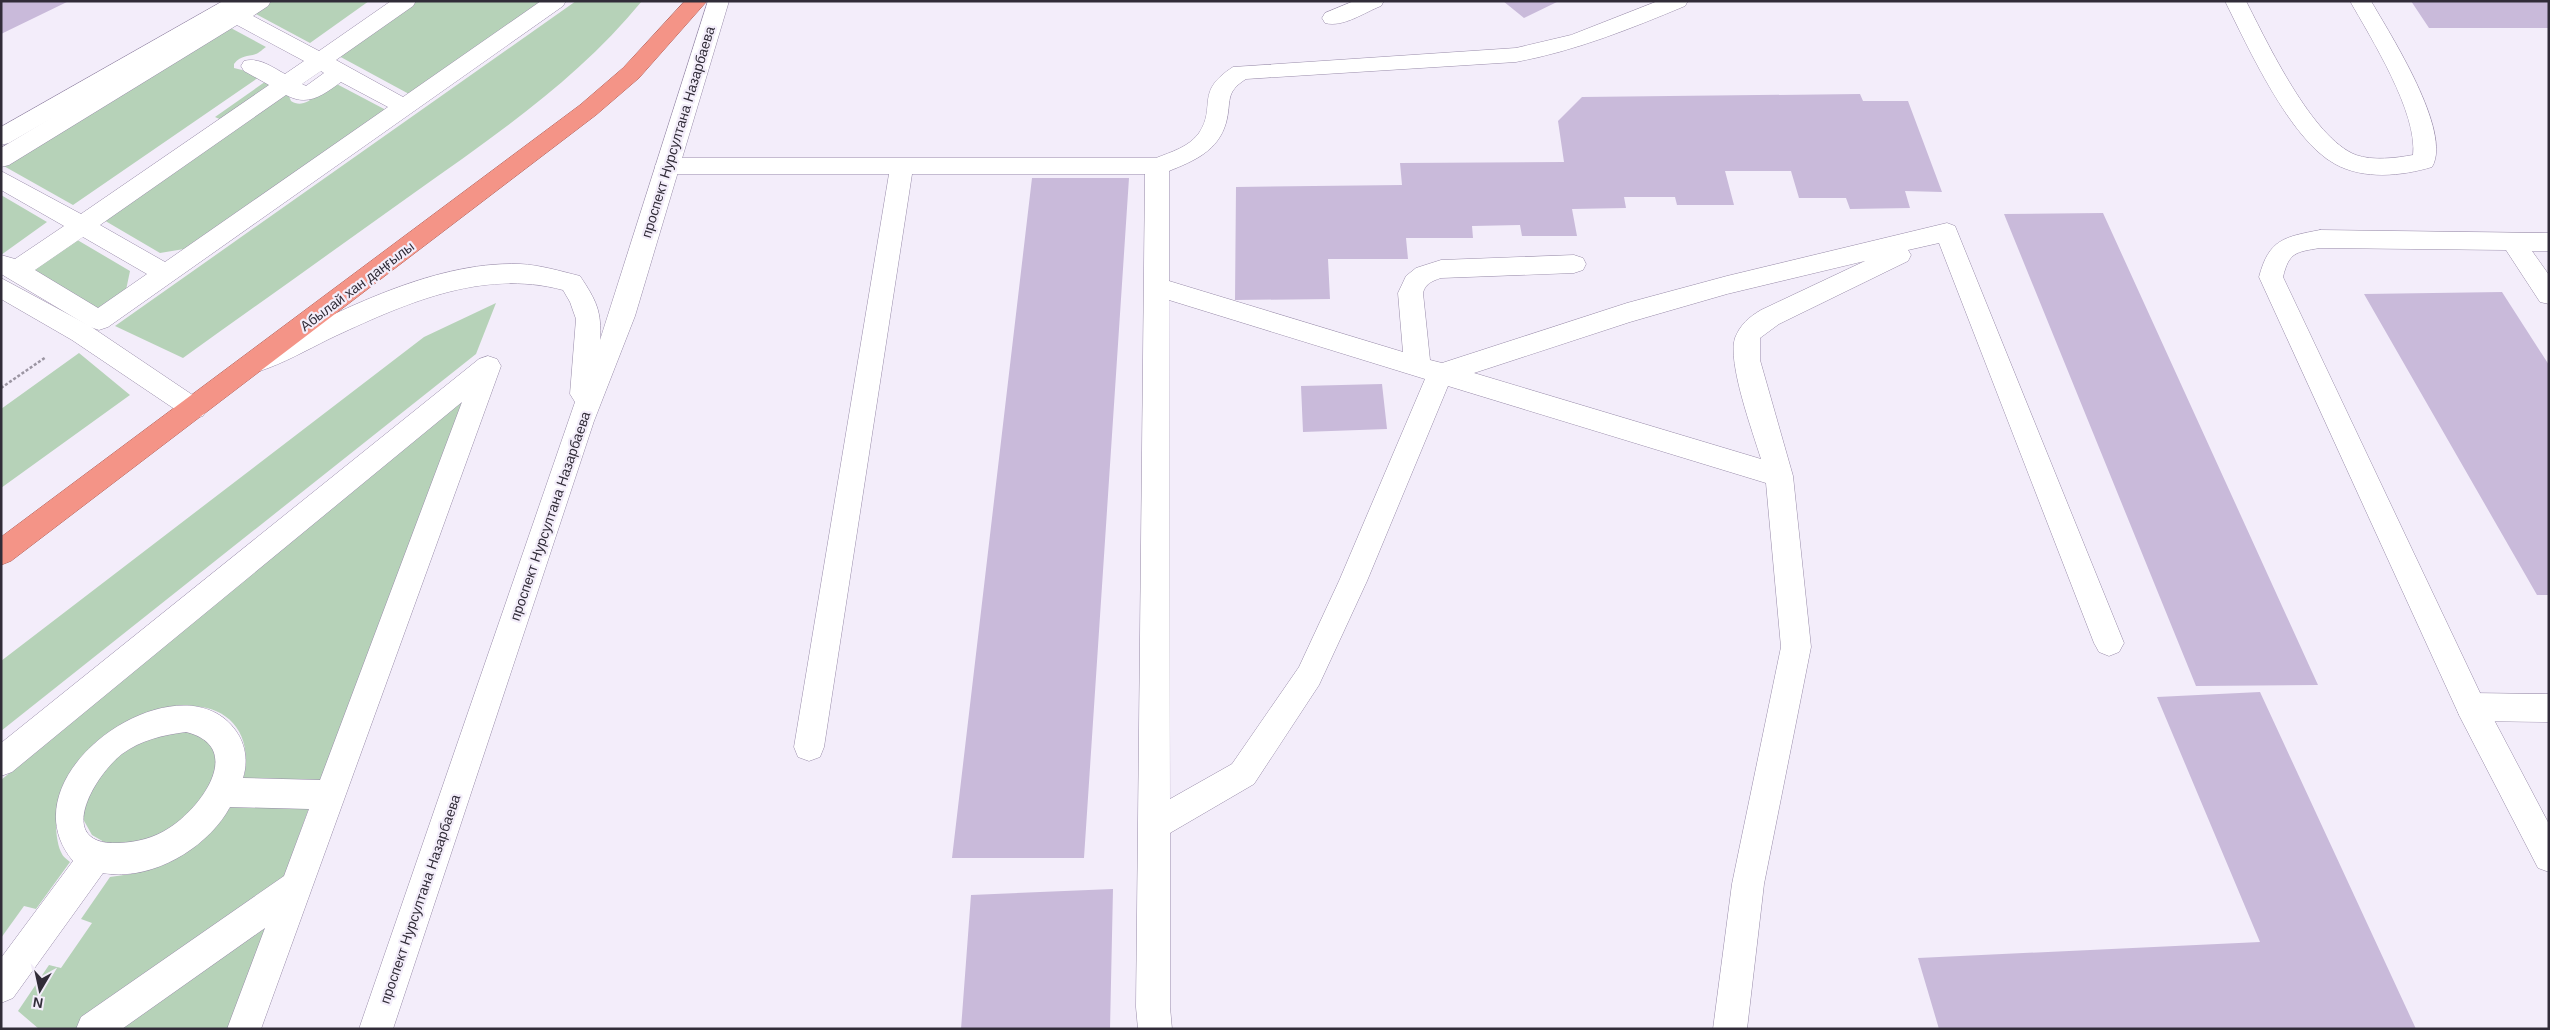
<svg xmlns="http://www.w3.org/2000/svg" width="2550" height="1030" font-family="Helvetica,sans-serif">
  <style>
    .green { fill: #b6d2b8 }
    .building { fill: #c9bada }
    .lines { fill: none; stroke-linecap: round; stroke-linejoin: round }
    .service-casing { stroke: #988ba9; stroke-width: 1 }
    .pedestrian-casing { stroke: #988ba9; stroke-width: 1 }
    .minor-casing { stroke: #988ba9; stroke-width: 1 }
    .secondary-casing { stroke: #988ba9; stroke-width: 1 }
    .trunk-casing { stroke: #ae5f58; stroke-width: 1 }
    .path { stroke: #9b95a2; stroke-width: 2.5; stroke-dasharray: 3 2; stroke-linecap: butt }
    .service { fill: #fff; fill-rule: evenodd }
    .pedestrian { fill: #fff; fill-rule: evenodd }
    .minor { fill: #fff; fill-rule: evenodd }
    .secondary { fill: #fff; fill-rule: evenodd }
    .trunk { fill: #f49487; fill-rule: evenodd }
    .labels { text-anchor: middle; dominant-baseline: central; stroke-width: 4.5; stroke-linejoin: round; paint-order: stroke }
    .street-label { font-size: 14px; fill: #312c38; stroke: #f3edfa }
  </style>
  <rect width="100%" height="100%" fill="#f3edfa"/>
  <path class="green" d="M269,1H369L310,43L252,12Z
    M414,1H544L409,94L337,55Z
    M576,1H642C578,79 496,135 414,193C337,248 260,303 183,358L115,326Z
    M229,27L266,47C263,49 259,53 256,54C247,57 241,55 234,64V68L262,75L73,205L2,165Z
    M269,79L278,84L224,121L215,117Z
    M331,81L386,110L190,248L160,253L102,219L286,89L291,101C306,111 321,90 331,81Z
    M1,195L47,222L1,255Z
    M74,238L130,271L126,290L97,312L28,271Z
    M496,303L476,354L1,731V661L424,337Z
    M79,353L130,395L1,488V409Z
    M464,400L319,789L241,787C262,721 210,690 152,714C147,716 139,718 135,721C127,726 64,794 60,802C54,813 55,842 62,854C63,857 67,859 70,862L36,909L24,906L1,938V780Z
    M191,730L209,739L219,756L207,800L163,838L111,846L92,835L83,819L85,796L97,774L142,737Z
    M233,804L310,805L281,885L76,1029H39L18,1011L49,965L61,968L92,923L81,919L110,877C124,875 138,874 151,867C175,854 217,826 233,804Z
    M273,913L230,1029H113Z"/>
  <path class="building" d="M1,1H69L1,34Z
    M1503,1H1559L1524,18Z
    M2411,1H2549V28H2429Z
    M1860,94L1863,101H1908L1942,192L1905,191L1910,208L1850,209L1846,198H1799L1791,171H1725L1734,205H1677L1675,197H1624L1626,208L1572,209L1577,236H1522L1520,225L1472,226L1473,238H1406L1408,259H1328L1330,299L1235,300L1236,187L1402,185L1400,163L1564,162L1558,121L1582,97Z
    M1032,178H1129L1084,858H952Z
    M2103,213L2318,685L2196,686L2004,214Z
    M2502,292L2549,365V595H2537L2364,294Z
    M1382,384L1387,429L1303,432L1301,386Z
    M2260,692L2416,1029H1939L1918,958L2260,942L2157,697Z
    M1113,889L1110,1029H961L971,895Z"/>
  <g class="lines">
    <g class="service-casing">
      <path id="service" d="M223,1H249L246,6L9,143L1,145V127Z
        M1354,1H1384L1381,6C1365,12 1343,28 1325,23L1322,18L1325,13Z
        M1658,1H1688L1685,6C1630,29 1575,51 1516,62L1246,79C1224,93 1232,101 1226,123C1218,151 1194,161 1169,171V281L1403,352L1398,293L1406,276L1416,268L1441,260L1574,255L1583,258L1586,264L1583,270L1574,273L1441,278C1432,281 1425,284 1423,293L1430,360L1442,363L1627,303L1727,276L1947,223L1955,226L2124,643L2119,652L2109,656L2099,652L2094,643L1939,243L1908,250L1911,255L1908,261L1779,324L1760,338V360L1793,476L1811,647L1764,884L1747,1029H1713L1732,884L1781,647L1766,483L1448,386L1367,581L1319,685L1254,784L1170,833V1007L1172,1029H1138L1136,1007L1145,174H912L824,747L820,757L809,761L798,757L794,747L889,174H667L659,172L655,166L659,160L667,158H1156C1171,152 1189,147 1199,133C1217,106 1194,92 1233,67L1516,48L1571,35ZM1865,261L1761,310C1749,317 1740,325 1735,338C1727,362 1753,433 1761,459L1474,373L1630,322L1727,294ZM1169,300L1425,379L1339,581L1299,667L1232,764L1170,799Z
        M2225,1H2246C2267,42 2312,138 2356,155C2373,161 2396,158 2413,155C2418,113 2371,38 2350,1H2371C2390,34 2453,132 2432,167C2402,176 2364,180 2335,164C2290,140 2248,47 2225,1Z
        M2320,230L2549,233V251H2532L2549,275V304L2540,302L2506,250L2320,248C2296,252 2289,252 2283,277L2482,697L2549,824V872L2538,868L2460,717L2259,277C2269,239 2284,237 2320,230Z
        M1,278L90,326L203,402L207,409L203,416L194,419L185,416L72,340L1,299Z"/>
    </g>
    <g class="pedestrian-casing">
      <path id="pedestrian" d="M245,1H271L268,6L253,16L319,51L391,1H416L413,6L336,60L403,97L541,1H566L563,6L108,327L99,330L90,327L1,274V255L15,259L64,226L1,190V171L81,214L269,85L244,71L241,66L244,61C259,57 272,67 285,74L304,61L237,25L9,165L1,167V148ZM321,71L324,73L306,86L302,84ZM341,82L388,107L165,262L100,225L286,95C308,107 323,95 341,82ZM83,237L147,274L98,308L35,270Z
        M488,356L497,359L501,366L261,1029H227L265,928L122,1029H76L81,1017L284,876L309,809L230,807C208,848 151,882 103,873L13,998L1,1003V958L73,861C0,774 181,652 236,731C246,745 248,762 243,778L320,780L462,402L12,772L1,776V743L479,359ZM186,732C246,747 201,808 169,828C154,838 137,842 119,843C53,846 94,776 122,754C141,740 163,735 186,732Z"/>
    </g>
    <g class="minor-casing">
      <path id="minor" d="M2471,693L2549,694V722L2471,721L2460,717L2456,707L2460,697Z"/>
    </g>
    <g class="secondary-casing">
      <path id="secondary" d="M708,1H729L635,316L594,421L393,1029H359L575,402L570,394L576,319L570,302L563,290C481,268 402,305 329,339C307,350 284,363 260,371L251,368L247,361L251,354C332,316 428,261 520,264C540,265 560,271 580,276C596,300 602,311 600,340Z"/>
    </g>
    <g class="trunk-casing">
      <path id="trunk" d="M685,1H707L639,78L596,115L11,561L1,565V537L580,105L623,68Z"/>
    </g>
    <path class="path" d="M1,388L46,357"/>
    <use href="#service" class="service"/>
    <use href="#pedestrian" class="pedestrian"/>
    <use href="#minor" class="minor"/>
    <use href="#secondary" class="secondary"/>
    <use href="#trunk" class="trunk"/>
  </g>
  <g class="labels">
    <g class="street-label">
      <text transform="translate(678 132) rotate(-73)">проспект Нурсултана Назарбаева</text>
      <text transform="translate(357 286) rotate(-37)">Абылай хан даңғылы</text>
      <text transform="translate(550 516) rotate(-71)">проспект Нурсултана Назарбаева</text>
      <text transform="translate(420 899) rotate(-71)">проспект Нурсултана Назарбаева</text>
    </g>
  </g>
  <rect width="2550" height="1030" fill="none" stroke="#312c38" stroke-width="5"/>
  <g transform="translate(40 990) rotate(189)" stroke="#f3edfa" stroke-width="4" paint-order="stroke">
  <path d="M0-4L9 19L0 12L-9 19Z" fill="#312c38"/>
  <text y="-8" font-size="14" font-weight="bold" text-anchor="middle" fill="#312c38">N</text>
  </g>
</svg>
